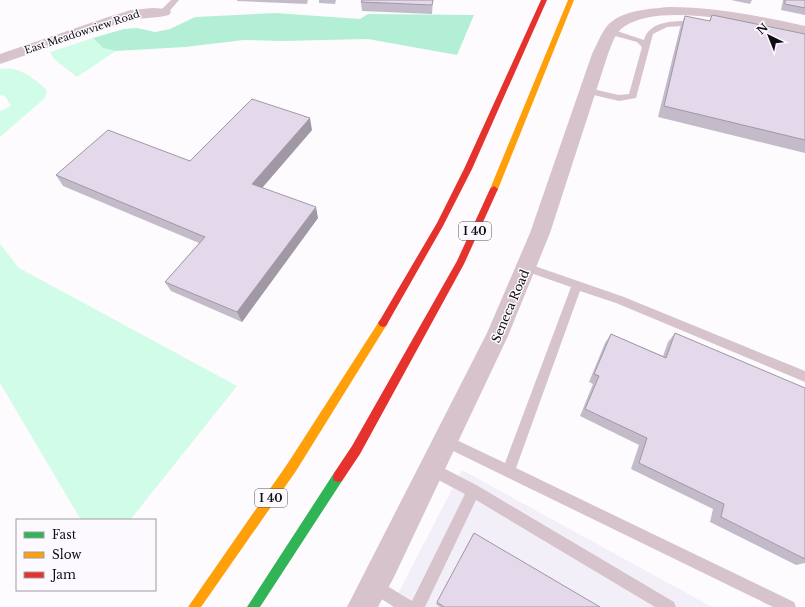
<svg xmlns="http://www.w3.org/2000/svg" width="805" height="607" font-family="'Libre Baskerville',serif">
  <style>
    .commercial { fill: #f3eff8 }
    .green { fill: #d1fce7 }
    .forest { fill: #b3efd5 }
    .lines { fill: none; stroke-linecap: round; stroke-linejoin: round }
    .lane { fill: #d7c3cc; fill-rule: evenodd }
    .street { fill: #d7c3cc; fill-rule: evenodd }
    .fast { fill: #30b455; fill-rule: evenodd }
    .slow { fill: #ff9f0a; fill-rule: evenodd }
    .jam { fill: #e5322d; fill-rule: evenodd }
    .wall { fill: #c4bbca }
    .shaded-wall { fill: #a098a4 }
    .building { fill: #e4d9eb; stroke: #a098a4 }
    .labels { text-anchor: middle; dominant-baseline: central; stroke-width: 3; stroke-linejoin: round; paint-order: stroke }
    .far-street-label { font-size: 10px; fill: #100c13; stroke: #fdfaff }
    .shield { fill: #fdfaff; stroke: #57535a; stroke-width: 1 }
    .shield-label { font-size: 11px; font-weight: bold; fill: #100c13 }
    .street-label { font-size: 12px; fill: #100c13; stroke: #fdfaff }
  </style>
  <rect width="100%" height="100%" fill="#fdfbfe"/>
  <path class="commercial" d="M462,470L712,607H391Z"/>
  <path class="green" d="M93,38L103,48L116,51L77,77L54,59L50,52Z
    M0,69C20,66 33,78 47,90L45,98L0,137V111L11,106L5,96L0,95Z
    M0,244L19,268L237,386L130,520H81L0,383Z"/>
  <path class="forest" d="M275,13L360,19L368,14L474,15L457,55L368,39L282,41L244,40L185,47L116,51L103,48L93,38L124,29L137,28L155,32L170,29L195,17Z"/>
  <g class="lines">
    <path class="lane" d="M171,0H179L167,14H161V10Z
      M686,21H697L701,23L697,25L667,27L653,34L636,98L619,101L585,93L584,91L585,89L588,88L619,95L629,94L642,47L637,42L608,34V30H614L644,40C649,22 671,21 686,21Z
      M526,263L624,297L805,371V382L616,303L580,291L516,468L794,602L796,607H773L441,445L440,441L441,437L446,435L505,463L571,287L522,270L521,267L522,264Z
      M432,462L478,486L674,602L676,607H655L476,500L425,607H394L369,591L367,586L369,581L374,579L379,581L412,601L465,494L427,474L425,469L427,464Z"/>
    <path class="street" d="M669,7C715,7 760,16 805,26V34C762,25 663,1 625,26C615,32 612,44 608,54L550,233L508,336L394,577L378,607H347L487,333L530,233L592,54C597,45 600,35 607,26C621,10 649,9 669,7Z
      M153,8L169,9L171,12L169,15C155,19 140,17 126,21L0,64V54L105,18L131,10Z"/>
    <path class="fast" d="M338,472L342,473L343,477L342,481L260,607H247L334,473Z"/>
    <path class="slow" d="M568,0H574L498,189L497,191H491L490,189Z
      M383,319L386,320L388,323L386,326L296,471L201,607H188L288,463L380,320Z"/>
    <path class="jam" d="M541,0H547L472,169L443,226L386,326L383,327L380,326L378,323L380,320L437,223L464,169Z
      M494,186L498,189L464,264L360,454L342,481L338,482L334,481L333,477L334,473L352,446L457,261L490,189Z"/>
  </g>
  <path class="wall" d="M237,0H308L307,4L237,1Z
    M319,0H336L335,4L319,3Z
    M433,0L432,14L362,11L361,2Z
    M731,0H752L750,4Z
    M783,0H805V15L781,10Z
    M712,15L805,34V153L658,117L680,28L685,16L709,21Z
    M312,130L262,188L318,218L242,322L171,291L165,282L199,243L63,186L56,175L190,161Z
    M675,333L805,388V563L796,565L710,522L713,509L631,469L639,445L580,416L593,384L589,382L605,343L611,334L663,356L668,342Z
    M474,533L600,607H440L436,604Z"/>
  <path class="shaded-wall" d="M310,118L312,130L256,195L252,184Z
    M316,207L318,218L242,322L237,312Z"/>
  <path class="building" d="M362,0H433L432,5L361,2Z
    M785,0H805V8L785,4Z
    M712,15L805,34V140L664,106L685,16L710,21Z
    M252,99L310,118L252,184L316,207L237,312L165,282L205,237L56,175L108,130L190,161Z
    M675,333L805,388V559L721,517L724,504L639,463L647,438L585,409L599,376L594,374L611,334L666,358Z
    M474,533L600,607H444L437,602Z"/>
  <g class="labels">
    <g class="far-street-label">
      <text transform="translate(82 32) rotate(-18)">East Meadowview Road</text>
    </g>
    <g class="shield">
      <rect x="459" y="222" width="32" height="18" rx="3"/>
      <rect x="255" y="489" width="32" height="18" rx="3"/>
    </g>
    <g class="shield-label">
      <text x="475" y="231">I 40</text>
      <text x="271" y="498">I 40</text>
    </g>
    <g class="street-label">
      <text transform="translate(510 306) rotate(-67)">Seneca Road</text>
    </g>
  </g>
  <rect x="16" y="519" width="140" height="72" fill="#fdfaff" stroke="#9e9ba1"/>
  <rect x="24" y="532" width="20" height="6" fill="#30b455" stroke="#9e9ba1"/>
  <text x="52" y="539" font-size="12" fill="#100c13">Fast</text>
  <rect x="24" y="552" width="20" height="6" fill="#ff9f0a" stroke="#9e9ba1"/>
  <text x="52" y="559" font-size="12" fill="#100c13">Slow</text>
  <rect x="24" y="572" width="20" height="6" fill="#e5322d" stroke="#9e9ba1"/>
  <text x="52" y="579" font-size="12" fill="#100c13">Jam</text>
  <g transform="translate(769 36) rotate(317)" stroke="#fdfaff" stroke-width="3" paint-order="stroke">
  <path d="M0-3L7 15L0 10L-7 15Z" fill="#100c13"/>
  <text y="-6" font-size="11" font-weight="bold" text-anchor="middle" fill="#100c13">N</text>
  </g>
</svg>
